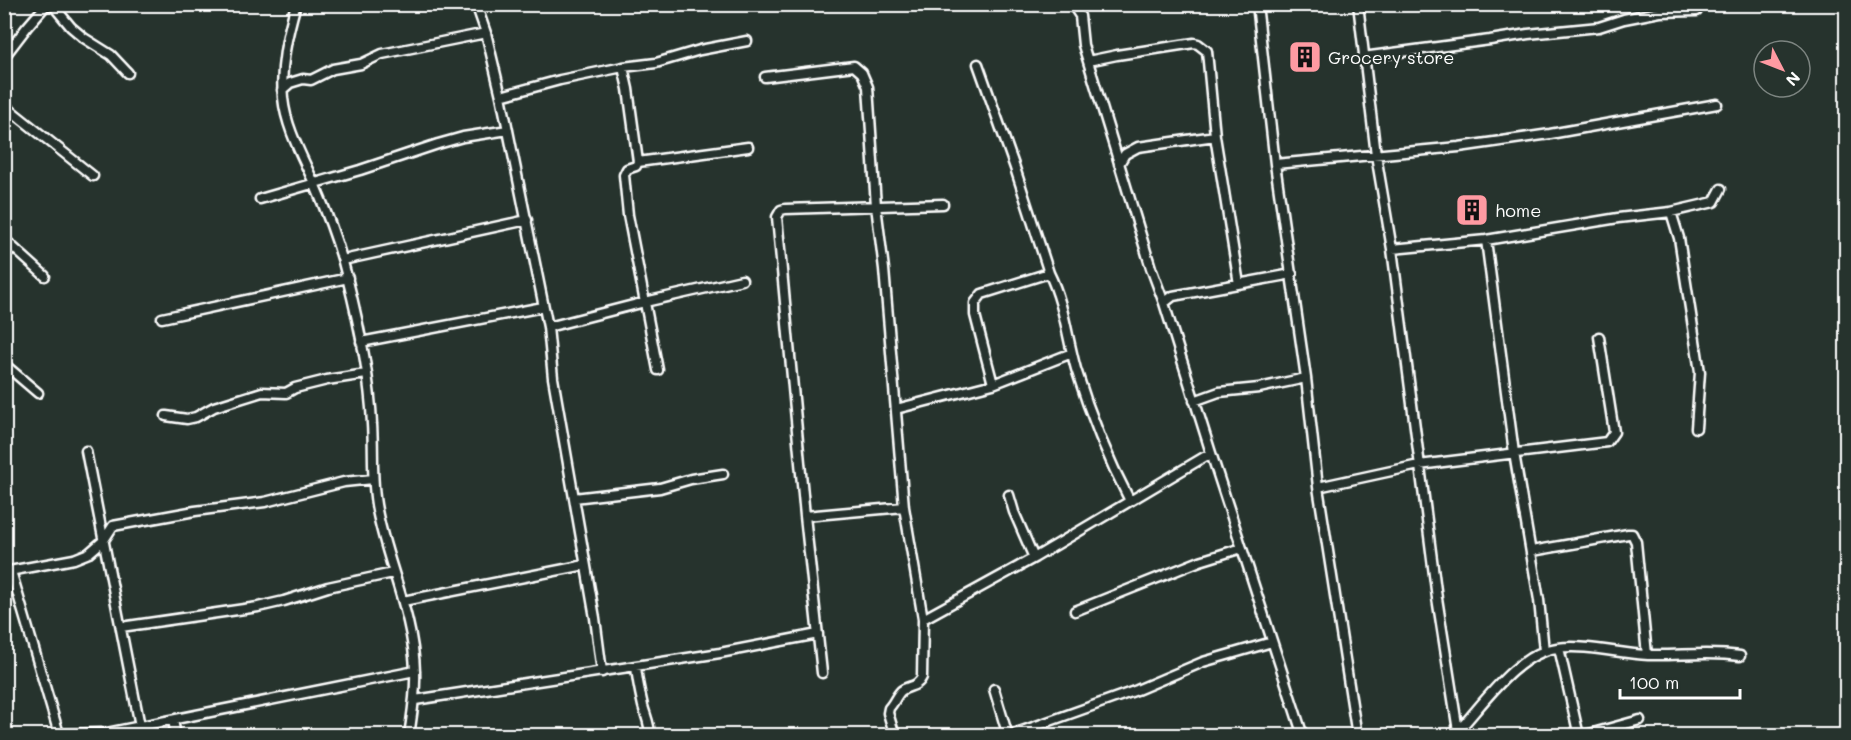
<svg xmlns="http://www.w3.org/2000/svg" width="1851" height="740" font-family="Mali,sans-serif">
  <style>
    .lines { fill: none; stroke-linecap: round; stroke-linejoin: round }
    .minor-casing { stroke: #fff; stroke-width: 13 }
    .tertiary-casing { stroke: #fff; stroke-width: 15 }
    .minor { stroke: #26332d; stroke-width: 8 }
    .tertiary { stroke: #26332d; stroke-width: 10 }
    .labels { text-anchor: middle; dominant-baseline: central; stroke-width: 4.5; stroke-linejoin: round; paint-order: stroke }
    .poi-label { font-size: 18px; fill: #fff; stroke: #26332d; text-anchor: start }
  </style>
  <rect width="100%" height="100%" fill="#26332d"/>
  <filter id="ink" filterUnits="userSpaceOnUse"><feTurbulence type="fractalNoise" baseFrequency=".0167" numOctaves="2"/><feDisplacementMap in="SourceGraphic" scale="12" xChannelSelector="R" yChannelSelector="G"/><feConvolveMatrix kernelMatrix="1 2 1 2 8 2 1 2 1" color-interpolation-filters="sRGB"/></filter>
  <g filter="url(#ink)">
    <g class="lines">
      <g class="minor-casing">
        <path id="minor" d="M52,4L71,27L84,38L111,55L128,73
          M296,4C287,36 280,66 283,98C286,128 302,156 314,183C327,213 339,244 347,277C359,324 370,375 372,424C374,453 371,481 377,510C387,563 414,617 415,672C416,694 412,714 409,736
          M476,4L486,33L501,96L548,327L553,378L595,618L602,672
          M1072,4L1080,16L1083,45L1151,268L1164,303L1211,453L1303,736
          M1257,4L1275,164L1306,378L1318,487L1357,736
          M1358,4L1376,155L1392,249L1437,598L1458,731L1462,736
          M4,57L27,27L47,4
          M1363,57L1490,40L1528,34L1599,27L1624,19L1660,12L1697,11
          M1088,61L1117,55L1194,43L1198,44L1207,51L1215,136L1239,284
          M978,64L1015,168L1049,273C1064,303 1067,337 1076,369C1090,415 1108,459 1130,501
          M623,67L628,89L638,162L636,166L627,169L624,175L628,215L658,370
          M765,77L854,66L862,73L868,87L876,206L884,269L904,507L923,619L922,677C917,688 908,685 901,691C896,696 894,703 889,708L888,713L895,736
          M282,90L290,83L303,79L311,80L333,69L361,64L382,54L486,33
          M501,96L560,80L623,67L656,63L700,50L747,41
          M4,105L93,176
          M638,162L748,147
          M1119,164L1125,154L1138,147L1215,136
          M1275,164L1459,147L1550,134L1717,104
          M260,199L360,170L438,144L463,137L508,130
          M1671,212L1679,238L1700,372L1696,428
          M4,239L45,276
          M1486,240L1514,453L1539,600L1544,651
          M1392,249L1486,240L1618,218L1671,212L1714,202L1721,189
          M343,260L527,220
          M1164,303L1173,296L1292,274
          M162,318L348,278
          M548,327L645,302L742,280
          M361,342L543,307
          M4,364L38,393
          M993,384L975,315V303L982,294L1049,273
          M1194,401L1219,392L1259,388L1306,378
          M896,409L993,384L1072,353
          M166,416L187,419L196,417L214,407L262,392L286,393L295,388L327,380L366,374
          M86,451L140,726
          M1318,487L1419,465L1607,442L1614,432L1599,337
          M1009,495L1014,512L1034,558
          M574,498L660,488L691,479L723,474
          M805,516L904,507
          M1532,551L1628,534H1632L1636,542L1647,655
          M11,571L59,734
          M4,572L74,559L89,553L104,540L113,526L195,511L265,502L344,482L373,479
          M403,601L585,565
          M1075,611L1200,561L1242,548
          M923,619L1034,558L1211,453
          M121,627L258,607L284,601L328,587L393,573
          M1559,648L1579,736
          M636,666C637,680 640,693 643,706C646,717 650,724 650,736
          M822,673L805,516L777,217L781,210L785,209L943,204
          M994,689L1008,736L1137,690L1203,662L1272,642
          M415,700L720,653L818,634
          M173,720L176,736
          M1458,731C1484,703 1517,653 1557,648C1587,644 1619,654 1648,655C1679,656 1709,651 1740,656
          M54,736L59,734L106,733L415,671
          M1582,736L1640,720"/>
      </g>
      <g class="tertiary-casing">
        <path id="tertiary" d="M1453,736L1458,731"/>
      </g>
      <use href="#minor" class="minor"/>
      <use href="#tertiary" class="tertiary"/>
    </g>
  </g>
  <defs>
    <g id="building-square" transform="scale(1.725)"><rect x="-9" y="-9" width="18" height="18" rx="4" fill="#ff9aa2" stroke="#26332d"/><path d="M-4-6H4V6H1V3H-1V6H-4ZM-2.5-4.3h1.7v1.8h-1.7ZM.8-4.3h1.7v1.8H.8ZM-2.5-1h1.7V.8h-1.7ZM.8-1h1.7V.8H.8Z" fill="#111"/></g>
  </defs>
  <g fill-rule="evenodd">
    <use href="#building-square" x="1305" y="57"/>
    <use href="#building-square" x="1472" y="210"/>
  </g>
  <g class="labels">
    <g class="poi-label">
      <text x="1328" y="57">Grocery store</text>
      <text x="1495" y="210">home</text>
    </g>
  </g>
  <rect width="1851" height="740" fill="none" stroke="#26332d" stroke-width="24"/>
  <rect x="12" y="12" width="1827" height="716" fill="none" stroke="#fff" stroke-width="2" filter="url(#ink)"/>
  <g transform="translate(1782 69) rotate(132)"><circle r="28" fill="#26332d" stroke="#7d8581" stroke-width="1.5"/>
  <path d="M0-4.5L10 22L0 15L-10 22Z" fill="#ff9aa2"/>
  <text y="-9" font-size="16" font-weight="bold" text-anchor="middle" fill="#ffffff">N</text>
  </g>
  <path d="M1620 689v9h120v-9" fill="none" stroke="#ffffff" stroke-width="3"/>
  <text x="1629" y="689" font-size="18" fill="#ffffff" stroke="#26332d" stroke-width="4.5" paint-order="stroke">100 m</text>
</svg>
